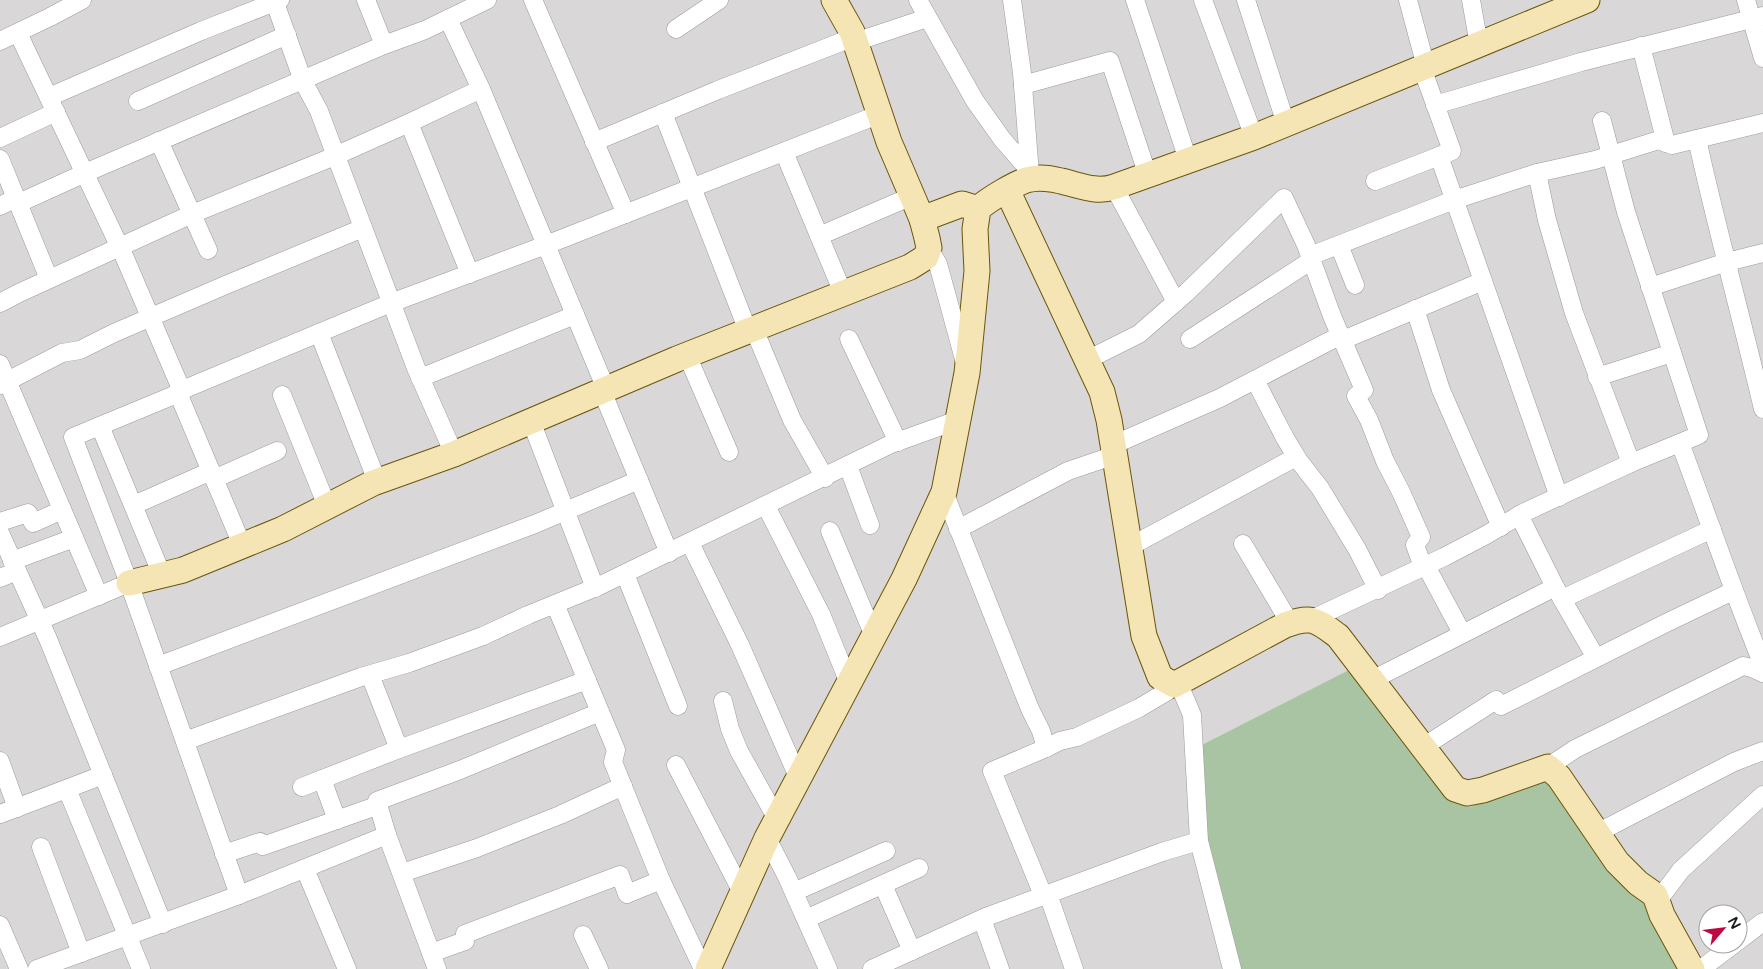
<svg xmlns="http://www.w3.org/2000/svg" width="1763" height="969" viewBox="0 0 1763 969" font-family="'Varela Round',sans-serif">
<style>
.residential{fill:#d9d7d8;fill-rule:evenodd}
.cemetery{fill:#a8c4a2}
.lines{fill:none;stroke-linecap:round;stroke-linejoin:round}
.street-casing{stroke:#9b9b9b;stroke-width:19}
.secondary-casing{stroke:#6a5609;stroke-width:27}
.street{stroke:#fff;stroke-width:18}
.secondary{stroke:#f6e5b4;stroke-width:25}
</style>
<rect width="100%" height="100%" fill="#ece4e0"/>
<path class="residential" d="M0 0H1763V969H0ZM1708 914H1738V944H1708Z"/>
<polygon class="cemetery" points="1353,668 1452,796 1462,805 1470,807 1547,778 1648,903 1683,969 1239,969 1204,833 1198,747"/>
<g class="lines">
<g class="street-casing">
<g id="street">
<polyline points="274,0 303,81 319,111 416,368 454,454"/>
<polyline points="366,0 384,45"/>
<polyline points="533,0 626,214"/>
<polyline points="918,0 975,101 1002,139 1029,170"/>
<polyline points="1012,0 1022,73 1030,174"/>
<polyline points="1135,0 1188,160"/>
<polyline points="1203,0 1254,137"/>
<polyline points="1246,0 1286,124"/>
<polyline points="1408,0 1426,67"/>
<polyline points="1471,0 1479,45"/>
<polyline points="1746,0 1763,58"/>
<polyline points="448,19 481,89 606,389"/>
<polyline points="676,29 719,0"/>
<polyline points="18,33 124,256 182,391"/>
<polyline points="0,41 50,17 82,0"/>
<polyline points="855,42 927,18"/>
<polyline points="1641,46 1666,143"/>
<polyline points="1023,85 1110,61 1148,176"/>
<polyline points="49,97 201,31 280,0"/>
<polyline points="138,101 287,35"/>
<polyline points="1435,105 1581,62 1763,16"/>
<polyline points="663,113 748,331"/>
<polyline points="409,123 470,274"/>
<polyline points="0,138 56,112"/>
<path d="M1697 139C1717 230 1742 319 1763 409"/>
<polyline points="159,141 208,250"/>
<polyline points="594,142 718,90 854,37"/>
<polyline points="784,152 843,293"/>
<polyline points="1439,156 1559,497"/>
<polyline points="0,159 49,279"/>
<polyline points="1537,173 1547,220 1574,313 1631,463"/>
<polyline points="1375,181 1452,151 1422,68"/>
<polyline points="1114,187 1176,302"/>
<polyline points="19,203 85,173 384,45 425,30 487,0"/>
<polyline points="0,206 16,198"/>
<polyline points="819,236 912,196"/>
<polyline points="1339,245 1355,285"/>
<polyline points="929,248 938,264 964,359"/>
<polyline points="1310,256 1454,200 1537,173 1595,160 1659,140 1672,145 1763,123"/>
<polyline points="1650,287 1727,262 1763,253"/>
<polyline points="0,303 19,293 192,214 335,156 409,123 481,89"/>
<polyline points="1415,309 1441,390 1501,527"/>
<polyline points="754,329 792,420 825,478"/>
<polyline points="319,333 377,481"/>
<polyline points="849,339 898,442"/>
<polyline points="1190,339 1312,260"/>
<polyline points="1343,340 1483,281"/>
<polyline points="687,355 729,452"/>
<polyline points="1087,360 1139,334 1186,293 1284,198 1306,245 1332,316 1364,390 1356,396 1369,420 1385,461 1401,492 1421,537 1415,545 1423,567"/>
<polyline points="0,364 99,596"/>
<polyline points="1597,377 1672,353"/>
<polyline points="420,378 575,315"/>
<polyline points="1255,380 1285,438 1299,461 1320,488 1357,549 1378,590"/>
<polyline points="0,385 62,353 80,350 114,333 228,284 363,228"/>
<polyline points="602,391 669,553"/>
<polyline points="178,393 242,545"/>
<polyline points="282,395 327,506"/>
<polyline points="531,421 595,588"/>
<polyline points="100,426 162,575"/>
<path d="M1680 443C1708 517 1733 592 1763 665"/>
<polyline points="1113,445 1220,398 1341,335"/>
<polyline points="848,466 870,525"/>
<polyline points="214,479 277,451"/>
<polyline points="944,492 1030,709 1041,731 1046,748"/>
<polyline points="134,505 211,471"/>
<polyline points="766,506 821,614 849,683"/>
<polyline points="1519,515 1555,587 1596,658"/>
<polyline points="0,522 28,513 33,523 62,510"/>
<polyline points="958,529 1068,471 1115,455"/>
<polyline points="830,531 874,636"/>
<polyline points="0,533 48,639 163,924"/>
<polyline points="690,543 740,645 799,779"/>
<polyline points="1243,544 1290,623"/>
<polyline points="1129,547 1296,457"/>
<polyline points="12,561 74,538"/>
<polyline points="1426,566 1462,633"/>
<polyline points="625,574 678,706"/>
<polyline points="0,578 17,571"/>
<polyline points="1562,599 1712,529"/>
<polyline points="555,604 616,750 613,762 660,878 703,969"/>
<polyline points="1310,620 1444,557 1486,535 1523,513 1631,463 1699,435 1626,212 1602,121"/>
<polyline points="0,637 129,583"/>
<polyline points="158,666 535,524 639,480"/>
<polyline points="370,675 399,749"/>
<polyline points="1372,680 1555,587"/>
<polyline points="1178,682 1192,715 1199,841 1232,969"/>
<polyline points="723,701 730,729 739,751 777,819"/>
<polyline points="185,741 361,677 409,663 483,636 528,615 599,586 891,444 958,420"/>
<polyline points="1423,747 1496,700 1501,706 1666,623 1733,591"/>
<polyline points="0,761 17,808"/>
<polyline points="676,765 742,892"/>
<polyline points="1548,767 1575,749 1743,666 1752,668 1763,673"/>
<polyline points="322,779 337,820"/>
<polyline points="302,787 399,749 587,680"/>
<polyline points="67,789 141,969"/>
<polyline points="0,814 103,775"/>
<polyline points="1597,833 1734,762 1763,751"/>
<polyline points="767,838 787,877 828,969"/>
<polyline points="41,847 81,953"/>
<polyline points="224,854 260,842 263,846 379,805"/>
<polyline points="305,869 347,969"/>
<polyline points="402,873 477,848 560,815 623,786"/>
<polyline points="883,885 912,951"/>
<polyline points="794,892 886,851"/>
<polyline points="1048,894 1074,969"/>
<polyline points="239,895 129,583 73,437 172,396 187,388 391,303 546,245 880,114"/>
<polyline points="1043,895 992,771 1046,748 1060,741 1077,737 1139,708 1166,692 1174,685"/>
<polyline points="1657,902 1681,870 1763,795"/>
<polyline points="806,919 919,868"/>
<polyline points="982,919 1000,969"/>
<polyline points="0,925 19,969"/>
<polyline points="583,935 599,969"/>
<polyline points="1738,941 1763,922"/>
<polyline points="431,953 465,941 465,934 620,875 627,894 661,880"/>
<polyline points="37,969 239,895 387,835"/>
<polyline points="437,969 387,835 377,801 460,770 600,712"/>
<polyline points="872,969 986,917 1162,852 1199,841"/>
<polyline points="1701,969 1734,944"/>
</g>
</g>
<g class="secondary-casing">
<g id="secondary">
<path d="M1007 190 1102 392 1109 420 1144 636 1160 677 1174 685 1285 625C1312 615 1316 620 1338 636L1455 789 1467 793 1483 790 1548 767 1559 777 1617 862 1638 883 1655 895 1662 915 1692 969"/>
<polyline points="922,219 962,204 978,209"/>
<polyline points="129,583 183,570 283,529 373,483 454,454 677,359 910,267 926,257 929,248 927,238 922,219 889,142 852,32 834,0"/>
<path d="M708 969 767 838 904 579 944 492 967 373 977 271 975 229 978 209C986 201 1020 180 1031 179 1039 177 1053 179 1061 181 1079 185 1096 193 1114 187L1254 137 1587 0"/>
</g>
</g>
<use href="#street" class="street"/>
<use href="#secondary" class="secondary"/>
</g>
<g transform="translate(1723 929) rotate(62)"><circle r="24" fill="#ffffff" stroke="#a3a3a3"/>
<path d="M0-4L9 19L0 12L-9 19Z" fill="#bd0841"/>
<text y="-8" font-size="14" font-weight="bold" text-anchor="middle" fill="#1a1a1a">N</text>
</g>
</svg>
